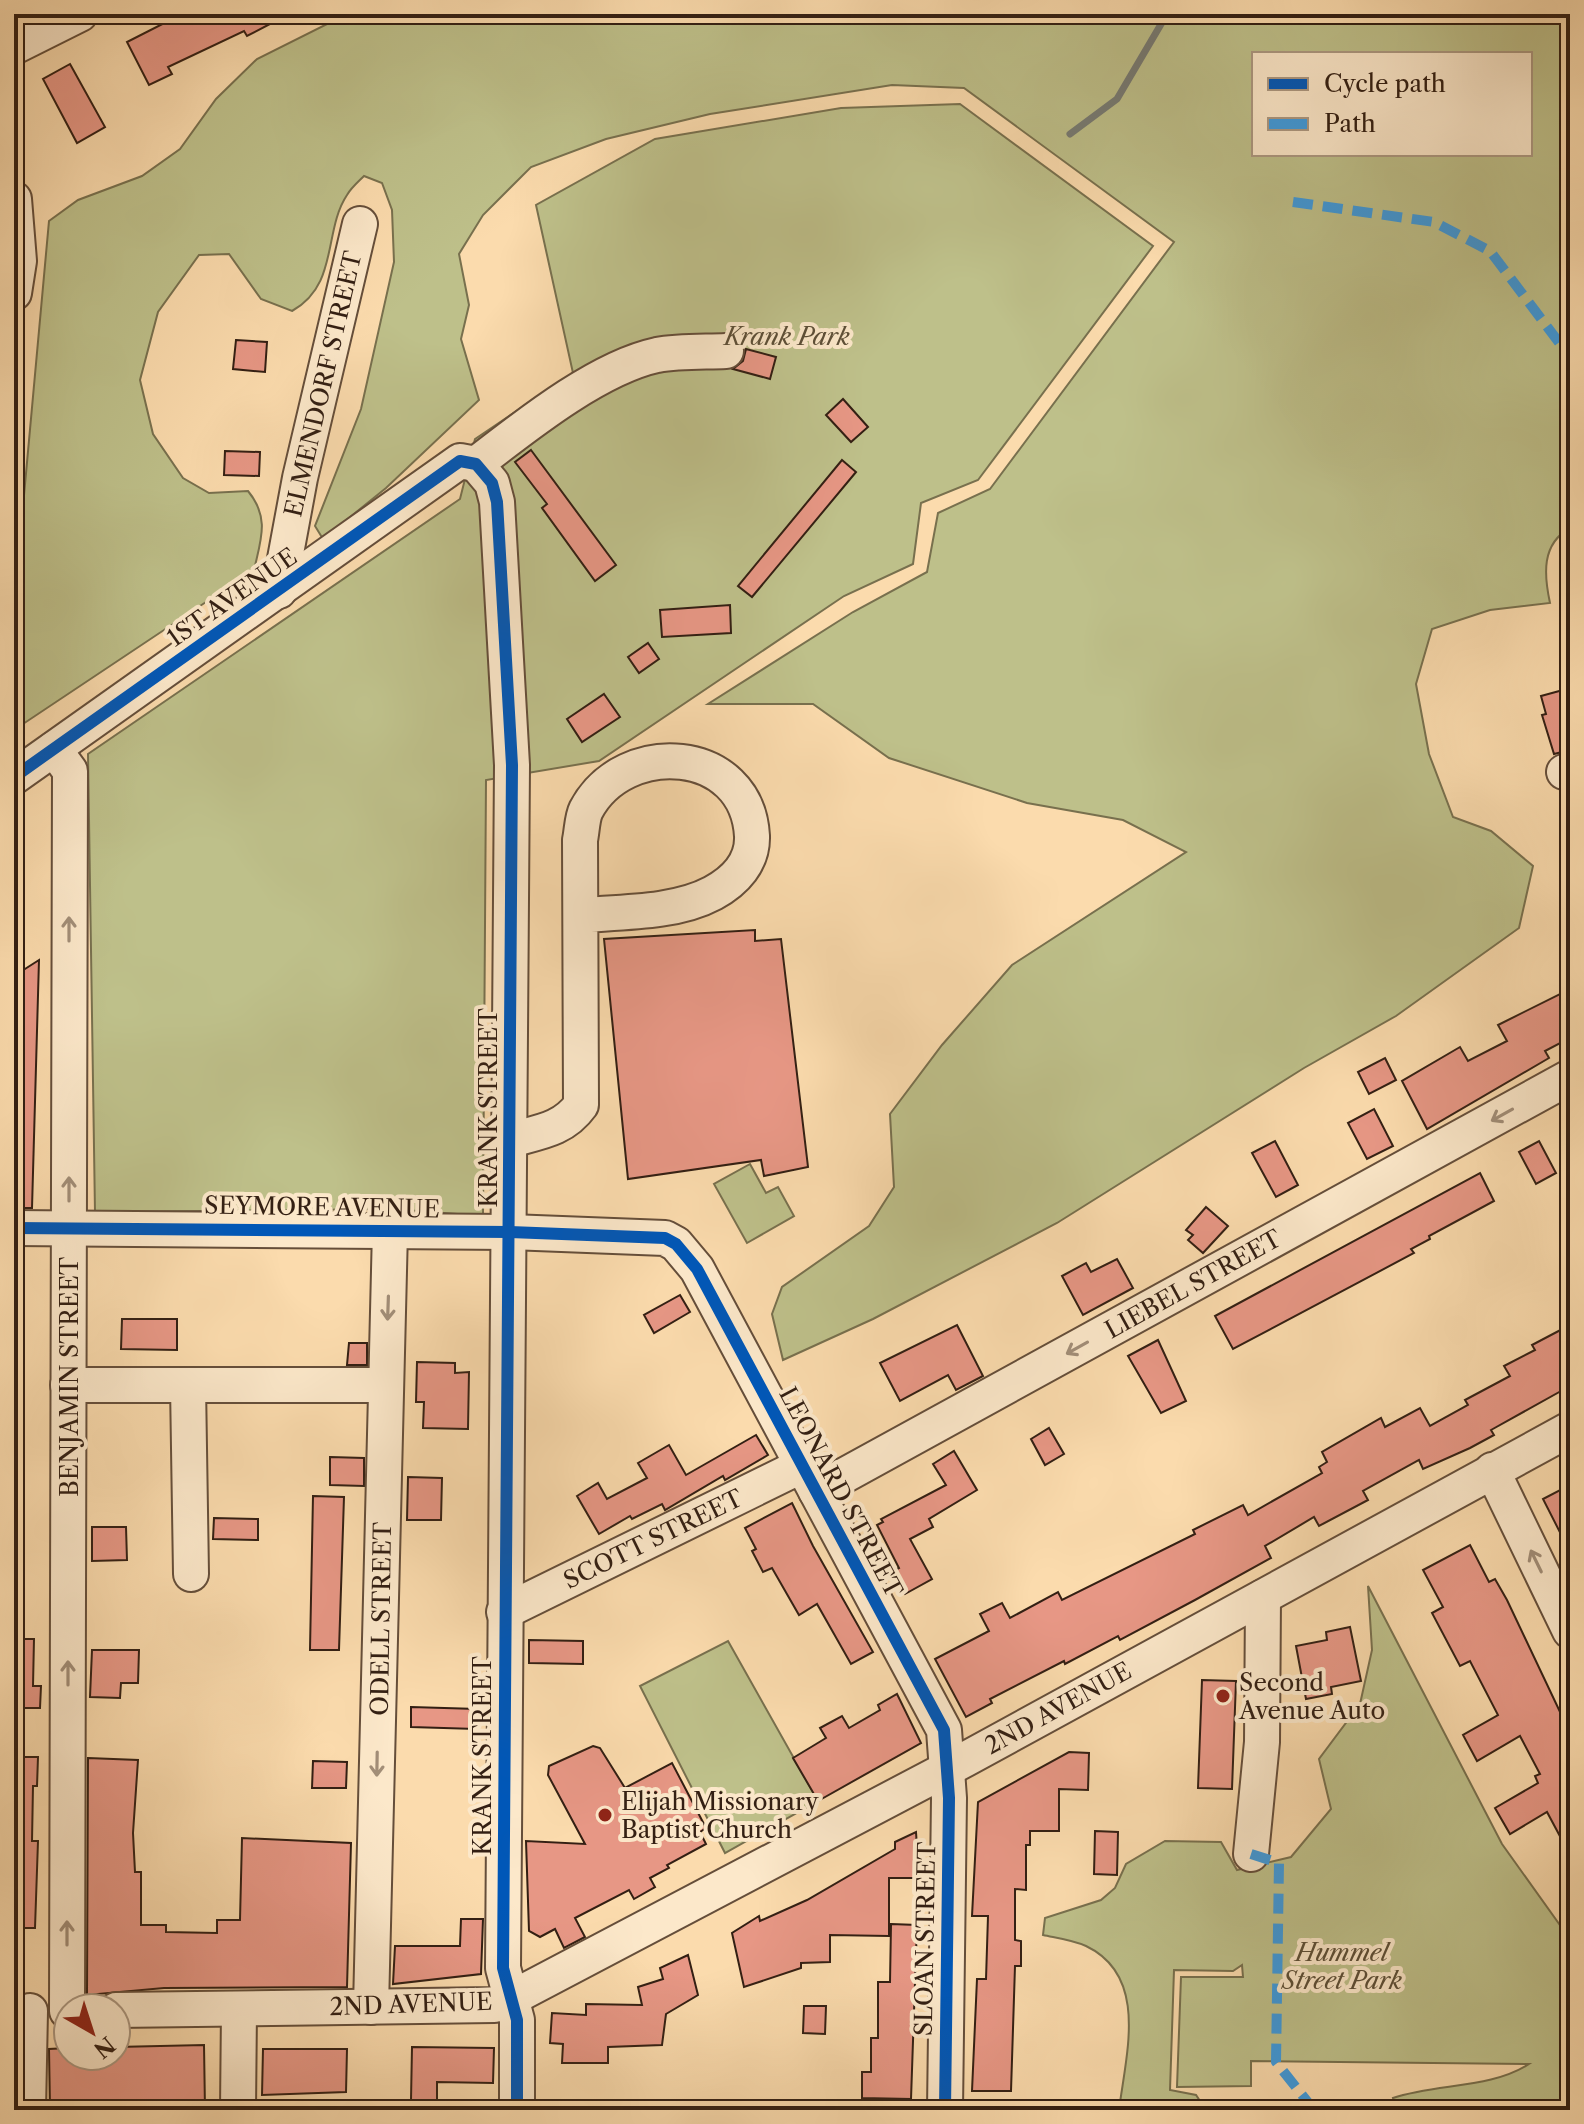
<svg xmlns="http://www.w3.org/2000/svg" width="1584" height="2124" viewBox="0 0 1584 2124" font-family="'Libre Caslon Text',serif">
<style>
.green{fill:#bec08a;stroke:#78704e;stroke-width:2;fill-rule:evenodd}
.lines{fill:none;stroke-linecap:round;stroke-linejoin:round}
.stream{stroke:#767b74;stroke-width:7}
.building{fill:#e79785;stroke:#331f13;stroke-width:2}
.minor-casing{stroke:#654e3a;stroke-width:38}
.minor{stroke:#fce8ca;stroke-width:34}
.quiet{stroke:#3e9bde;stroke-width:10;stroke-dasharray:20 10;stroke-linecap:butt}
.cycleway-casing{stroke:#fce8ca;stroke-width:17}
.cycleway{stroke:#0057b8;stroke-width:12}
.oneway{stroke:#a28e78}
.poi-dot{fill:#8f2418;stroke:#fce8ca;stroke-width:3}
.labels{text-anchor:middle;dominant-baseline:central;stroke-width:8;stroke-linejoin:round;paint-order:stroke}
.park-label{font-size:24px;font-style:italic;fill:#5d4f37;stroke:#fce8ca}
.street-label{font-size:24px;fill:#331f13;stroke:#fce8ca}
.poi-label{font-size:24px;fill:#331f13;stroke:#fce8ca;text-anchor:start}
</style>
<rect width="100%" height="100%" fill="#fbdbad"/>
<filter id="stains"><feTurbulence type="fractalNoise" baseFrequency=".0025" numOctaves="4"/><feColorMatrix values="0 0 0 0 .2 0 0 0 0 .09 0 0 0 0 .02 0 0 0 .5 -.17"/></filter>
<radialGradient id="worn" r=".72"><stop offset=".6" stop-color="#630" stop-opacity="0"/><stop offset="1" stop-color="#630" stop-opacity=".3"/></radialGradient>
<g class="green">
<path d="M347 14H1570V528C1541 544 1544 575 1550 603L1490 610 1432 629 1416 684 1429 754 1453 817 1491 831 1533 866 1519 928 1396 1016 1304 1068 1057 1223 873 1319 783 1360 772 1314 782 1287 869 1226 894 1187 890 1114 942 1045 1012 965 1186 852 1123 820 1027 803 889 758 813 704H708L853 612 927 572 938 513 990 489 1174 242 964 88 892 85 710 114 606 139 531 167 483 215 459 254 469 305 461 339 479 400 386 488 323 539 315 526 361 409 394 262 392 210 382 183 364 176C358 182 351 188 347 195 323 231 339 285 292 311L261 299 229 254 199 255 158 312 140 380 153 434 183 478 209 493 248 491C270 518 261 539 254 570L14 730V605L49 221 78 200 142 176 180 149 216 99 257 59ZM1254 54H1530V154H1254Z"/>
<polygon points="960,104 1153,246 978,480 921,503 913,564 844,596 599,761 486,780 483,1216 393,1209 95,1212 88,754 460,499 475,439 573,373 536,205 655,139 841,108"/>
<polygon points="750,1164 766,1193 778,1187 794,1216 747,1243 714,1184"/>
<path d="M1368 1586 1502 1844 1562 1928 1570 1946V2110H1397L1393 2098C1437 2083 1490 2089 1529 2064L1251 2061V2086L1177 2087 1181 1977H1243L1242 1965 1233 1971 1174 1970 1170 2090 1196 2095 1204 2107 1201 2110H1119C1126 2054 1149 1976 1086 1946 1073 1940 1057 1938 1043 1935L1045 1918 1101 1900 1115 1888 1126 1864 1165 1841 1221 1842 1237 1870 1291 1857 1331 1809 1319 1759 1360 1704 1372 1650Z"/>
<polygon points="728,1641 818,1801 725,1853 640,1686"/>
</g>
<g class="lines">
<polyline class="stream" points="1070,134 1117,99 1167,14"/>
</g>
<g class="building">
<polygon points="182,14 289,14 247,36 244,31 168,67 172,74 149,85 127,42"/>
<polygon points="70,64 105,127 77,143 43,79"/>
<polygon points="236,340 267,342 265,372 233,369"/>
<polygon points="746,349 776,357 770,379 733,369 743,361"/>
<polygon points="843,399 868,427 851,442 826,415"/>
<polygon points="531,450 616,565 595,581 542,508 547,504 515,462"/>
<polygon points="225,451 260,452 259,476 224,475"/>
<polygon points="842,460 856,472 752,597 738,586"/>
<polygon points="730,605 731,633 662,637 660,610"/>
<polygon points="648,643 659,659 639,673 628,657"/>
<polygon points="1563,690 1570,713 1570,750 1554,754 1542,715 1546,714 1541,696"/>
<polygon points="604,694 620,717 582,742 567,719"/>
<polygon points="755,930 755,941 781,939 808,1167 764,1176 761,1160 628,1179 604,939"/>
<polygon points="39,960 32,1208 14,1208 14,976"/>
<polygon points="1570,989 1570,1038 1545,1051 1549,1058 1427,1129 1402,1081 1460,1047 1468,1061 1507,1041 1498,1025"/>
<polygon points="1385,1058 1396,1080 1369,1094 1358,1072"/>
<polygon points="1374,1109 1393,1146 1367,1159 1348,1123"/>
<polygon points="1275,1141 1298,1185 1276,1197 1252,1153"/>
<polygon points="1539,1141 1556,1173 1536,1184 1519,1152"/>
<polygon points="1480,1173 1494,1201 1429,1236 1430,1239 1411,1249 1414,1253 1233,1349 1215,1316"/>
<polygon points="1206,1207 1228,1226 1203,1253 1188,1240 1193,1235 1186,1230"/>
<polygon points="1117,1259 1133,1288 1083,1315 1062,1276 1086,1263 1091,1272"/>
<polygon points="680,1295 690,1312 654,1333 644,1315"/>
<polygon points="122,1319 177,1319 177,1350 121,1349"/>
<polygon points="957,1325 983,1376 956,1390 948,1375 900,1401 880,1363"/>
<polygon points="1570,1325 1570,1386 1491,1430 1494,1435 1470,1448 1423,1469 1419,1460 1363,1491 1368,1500 1319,1526 1314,1517 1265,1546 1271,1558 1195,1600 1120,1640 1118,1636 1065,1664 1064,1661 990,1699 992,1703 966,1717 935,1659 989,1631 980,1614 1002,1603 1010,1618 1058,1592 1062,1600 1195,1534 1193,1530 1243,1505 1248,1515 1322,1473 1319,1467 1327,1462 1322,1452 1381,1418 1385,1427 1420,1408 1430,1426 1468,1405 1465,1400 1510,1376 1504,1366 1535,1350 1532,1345"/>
<polygon points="1158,1340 1186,1401 1161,1413 1128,1356"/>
<polygon points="349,1343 367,1343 367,1365 347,1365"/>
<polygon points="417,1362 455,1363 455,1373 469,1372 468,1429 423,1428 424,1402 416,1402"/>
<polygon points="1049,1428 1064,1454 1045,1465 1031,1439"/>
<polygon points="756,1435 768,1455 725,1480 723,1476 665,1510 662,1504 632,1519 630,1516 599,1534 577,1496 598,1483 607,1499 647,1478 638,1463 669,1445 686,1475"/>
<polygon points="954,1451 977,1490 929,1519 933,1527 910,1539 932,1579 905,1594 893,1571 899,1568 877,1525 883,1522 881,1519 946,1485 933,1464"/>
<polygon points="330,1457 364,1458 364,1486 330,1485"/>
<polygon points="408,1477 442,1478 441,1520 407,1520"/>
<polygon points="1564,1488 1570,1499 1570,1552 1543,1499"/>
<polygon points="313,1496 344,1497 339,1650 310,1650"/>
<polygon points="792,1503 813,1546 873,1652 851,1664 817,1604 799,1615 772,1568 763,1572 752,1551 756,1549 745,1528"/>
<polygon points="214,1518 258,1519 258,1540 213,1539"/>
<polygon points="92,1527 126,1527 127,1560 92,1561"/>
<polygon points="1470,1545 1489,1582 1495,1579 1507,1600 1570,1733 1570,1855 1547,1812 1510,1834 1495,1808 1538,1783 1535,1776 1540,1774 1520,1736 1477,1761 1463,1735 1498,1715 1470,1661 1460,1666 1432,1613 1443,1607 1423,1570"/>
<polygon points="1350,1627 1361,1681 1331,1687 1332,1694 1306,1699 1296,1646 1327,1640 1326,1632"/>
<polygon points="14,1639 34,1639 33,1686 41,1686 40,1708 14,1708"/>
<polygon points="529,1640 583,1641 583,1664 529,1663"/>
<polygon points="92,1650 139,1650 138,1683 121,1683 120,1698 90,1697"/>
<polygon points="1202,1680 1236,1681 1232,1789 1198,1788"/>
<polygon points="897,1694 921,1743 818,1801 793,1758 826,1738 820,1728 842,1716 849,1728 880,1710 878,1705"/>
<polygon points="411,1707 477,1709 476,1729 411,1727"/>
<polygon points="593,1746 600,1748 625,1788 672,1763 706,1828 700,1832 706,1844 667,1865 669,1868 650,1878 655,1887 634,1899 629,1890 575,1918 585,1937 564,1948 555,1929 540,1937 529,1931 526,1841 585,1844 548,1775 549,1766"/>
<polygon points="1069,1752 1089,1753 1088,1790 1059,1789 1059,1831 1030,1831 1030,1845 1026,1845 1026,1890 1015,1889 1015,1940 1021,1941 1021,1966 1015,1966 1011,2091 972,2091 977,1979 986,1979 988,1916 972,1916 978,1802"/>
<polygon points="14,1757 38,1757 37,1786 33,1786 32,1841 38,1841 35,1928 14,1928"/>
<polygon points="88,1758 138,1760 133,1833 135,1872 141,1872 141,1925 166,1925 166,1932 217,1933 217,1920 240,1920 242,1838 351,1843 347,1987 164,1988 87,1995"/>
<polygon points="313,1761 347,1762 346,1788 312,1788"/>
<polygon points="1095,1831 1118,1832 1117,1875 1094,1874"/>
<polygon points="916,1832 919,1878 889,1878 889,1936 830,1935 830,1962 801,1963 801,1968 744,1987 732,1933 759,1916 760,1921 807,1900 895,1849 895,1842"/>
<polygon points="461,1919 483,1919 481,1974 393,1984 395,1946 460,1946"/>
<polygon points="891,1924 917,1925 911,2099 862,2098 862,2072 871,2072 871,2038 878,2038 878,1982 890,1982"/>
<polygon points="688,1955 698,1995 666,2014 662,2045 608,2047 608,2063 562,2063 563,2044 550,2043 552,2013 586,2015 586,2004 642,2005 638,1987 663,1979 660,1968"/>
<polygon points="804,2006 826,2006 825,2034 803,2033"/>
<polygon points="204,2045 205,2110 145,2110 145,2100 68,2101 68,2107 50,2107 49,2049 68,2048 68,2056 116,2056 116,2047"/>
<polygon points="412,2047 494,2048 493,2083 437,2082 437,2100 411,2100"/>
<polygon points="263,2049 347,2049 346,2092 262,2095"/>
</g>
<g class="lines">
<g class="minor-casing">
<g id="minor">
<polyline points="14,47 80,14"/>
<polyline points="14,199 19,261 14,293"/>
<polyline points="476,464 492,483 497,502 512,765 503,1968 517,2020 517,2110"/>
<polyline points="279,591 300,478 360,224"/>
<polyline points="54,749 70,771 67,2011"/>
<polyline points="1564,772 1570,771"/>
<path d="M14 777 460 461 476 464C524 427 597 368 657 355 679 351 703 352 726 351"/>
<path d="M510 1140C539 1132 563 1130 581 1105L580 840C582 831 582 818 586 810 624 738 747 745 752 836 753 862 735 881 713 893 676 913 623 912 581 915"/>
<polyline points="14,1228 510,1232 665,1238 676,1244 697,1269 944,1730 949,1798 945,2110"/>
<polyline points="68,1385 386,1385"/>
<polyline points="188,1385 191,1574"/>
<polyline points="1492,1470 1570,1631"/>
<polyline points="816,1491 1570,1077"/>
<polyline points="504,1612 801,1466"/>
<polyline points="1251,1854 1262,1742 1263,1597"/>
<polyline points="371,2007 390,1230"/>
<polyline points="116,2010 494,2005 510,1999 966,1759 1570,1429"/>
<polyline points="28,2110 30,2011"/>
<polyline points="238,2110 239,2009"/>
</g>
</g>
<use href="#minor" class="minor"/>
<g class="quiet">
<polyline points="1293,202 1434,222 1490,251 1570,357"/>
<polyline points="1251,1854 1279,1863 1276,2062 1314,2110"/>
</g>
<g class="cycleway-casing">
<g id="cycleway">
<polyline points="14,777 460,461 476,464 492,483 497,502 512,765 503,1968 517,2020 517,2110"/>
<polyline points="14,1228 510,1232 665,1238 676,1244 697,1269 944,1730 949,1798 945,2110"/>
</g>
</g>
<use href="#cycleway" class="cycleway"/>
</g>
<defs><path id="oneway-shaft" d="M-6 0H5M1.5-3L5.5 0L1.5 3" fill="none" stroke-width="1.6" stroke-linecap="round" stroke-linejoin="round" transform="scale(2)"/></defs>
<g class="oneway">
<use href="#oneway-shaft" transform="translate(69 929) rotate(-90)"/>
<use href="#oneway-shaft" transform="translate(1502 1115) rotate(151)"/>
<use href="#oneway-shaft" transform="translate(69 1189) rotate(-90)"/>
<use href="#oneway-shaft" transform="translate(388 1308) rotate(92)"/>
<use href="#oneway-shaft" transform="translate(1077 1348) rotate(151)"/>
<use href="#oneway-shaft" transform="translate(1536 1561) rotate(-116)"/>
<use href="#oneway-shaft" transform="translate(68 1673) rotate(-90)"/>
<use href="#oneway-shaft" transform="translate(377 1764) rotate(91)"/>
<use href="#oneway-shaft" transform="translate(67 1933) rotate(-90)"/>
</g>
<g class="poi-dot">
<circle cx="1223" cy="1696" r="8"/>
<circle cx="605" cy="1815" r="8"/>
</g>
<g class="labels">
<g class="park-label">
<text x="787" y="336">Krank Park</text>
<text x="1342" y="1952">Hummel<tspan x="1342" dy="28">Street Park</tspan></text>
</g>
<g class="street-label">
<text transform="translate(323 384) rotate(-77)">ELMENDORF STREET</text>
<text transform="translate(232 597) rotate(-35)">1ST AVENUE</text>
<text transform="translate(488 1108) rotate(-90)">KRANK STREET</text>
<text transform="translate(322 1207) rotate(1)">SEYMORE AVENUE</text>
<text transform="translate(1193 1284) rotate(-29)">LIEBEL STREET</text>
<text transform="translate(69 1377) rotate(-90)">BENJAMIN STREET</text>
<text transform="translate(841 1492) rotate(62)">LEONARD STREET</text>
<text transform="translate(653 1539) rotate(-26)">SCOTT STREET</text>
<text transform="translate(381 1619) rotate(-89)">ODELL STREET</text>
<text transform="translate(1058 1708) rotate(-29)">2ND AVENUE</text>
<text transform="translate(482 1756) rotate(-90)">KRANK STREET</text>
<text transform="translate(925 1939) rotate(-89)">SLOAN STREET</text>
<text transform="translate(411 2004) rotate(-2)">2ND AVENUE</text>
</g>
<g class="poi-label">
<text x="1239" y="1682">Second<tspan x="1239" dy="28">Avenue Auto</tspan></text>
<text x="621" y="1801">Elijah Missionary<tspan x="621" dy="28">Baptist Church</tspan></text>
</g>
</g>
<rect width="1584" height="2124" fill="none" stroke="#fbdbad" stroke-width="48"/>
<rect x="16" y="16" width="1552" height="2092" fill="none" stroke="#331f13" stroke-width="4"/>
<rect x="24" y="24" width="1536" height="2076" fill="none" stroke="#331f13" stroke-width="2"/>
<rect x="1252" y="52" width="280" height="104" fill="#fce8ca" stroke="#ac9881" stroke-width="2"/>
<rect x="1268" y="78" width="40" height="12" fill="#0057b8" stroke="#ac9881" stroke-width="2"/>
<text x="1324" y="92" font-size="24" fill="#331f13">Cycle path</text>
<rect x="1268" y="118" width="40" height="12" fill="#3e9bde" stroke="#ac9881" stroke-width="2"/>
<text x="1324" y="132" font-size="24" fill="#331f13">Path</text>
<g transform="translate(92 2032) rotate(141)"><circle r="38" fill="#fce8ca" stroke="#ac9881" stroke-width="2"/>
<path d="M0-6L14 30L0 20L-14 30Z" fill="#8f2418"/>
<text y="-12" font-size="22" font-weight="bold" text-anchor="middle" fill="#331f13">N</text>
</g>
<rect width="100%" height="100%" filter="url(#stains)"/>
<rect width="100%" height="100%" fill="url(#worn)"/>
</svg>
